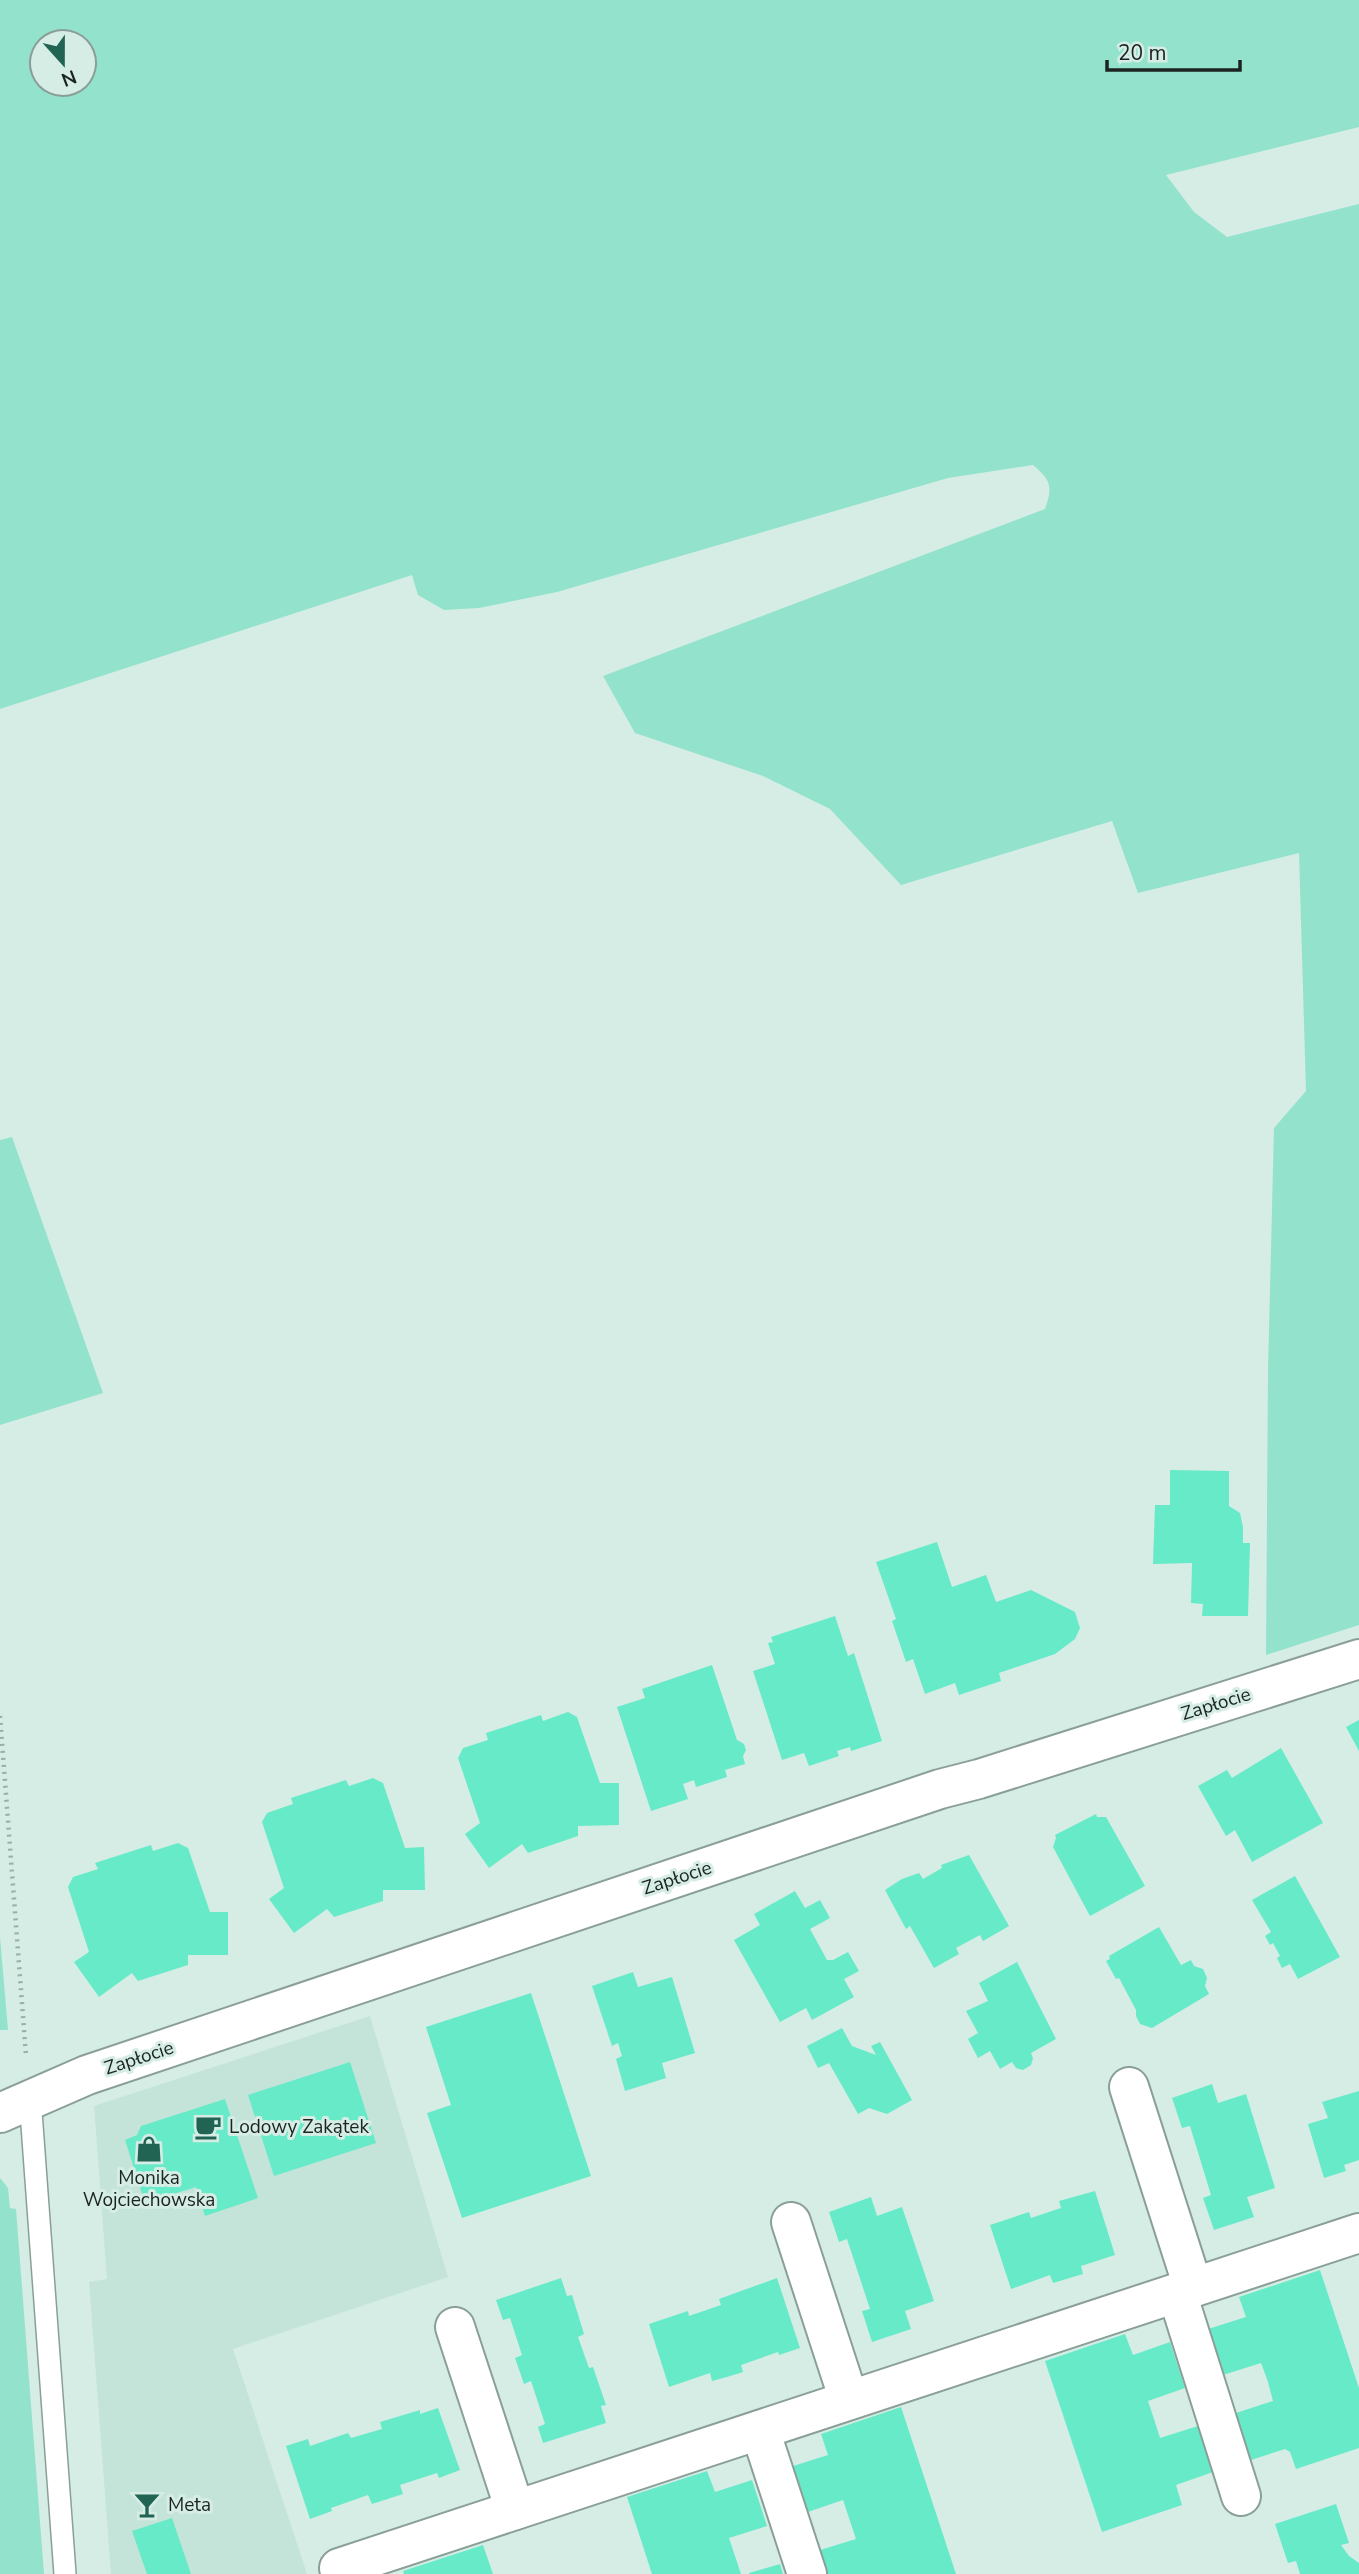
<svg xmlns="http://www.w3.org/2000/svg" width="1359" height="2574" viewBox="0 0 1359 2574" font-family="'Nunito Sans',sans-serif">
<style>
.built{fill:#c4e4d9}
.green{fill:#93e2cb;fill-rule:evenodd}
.building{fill:#66eac8}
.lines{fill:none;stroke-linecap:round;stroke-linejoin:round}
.service-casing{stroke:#8a9f98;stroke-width:24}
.minor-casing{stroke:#8a9f98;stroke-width:42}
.path{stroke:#9aada7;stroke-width:4.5;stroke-dasharray:2 5;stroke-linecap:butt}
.service{stroke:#fff;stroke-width:21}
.minor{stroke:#fff;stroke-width:38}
.labels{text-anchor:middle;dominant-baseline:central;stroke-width:6;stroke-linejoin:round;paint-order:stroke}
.street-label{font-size:19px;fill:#1b2421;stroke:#d6ede6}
.poi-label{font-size:19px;fill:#1b2421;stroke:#d6ede6;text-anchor:start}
</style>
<rect width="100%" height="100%" fill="#d6ede6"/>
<polygon class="built" points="370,2016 448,2277 233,2349 307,2574 111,2574 89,2282 107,2279 94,2106"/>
<g class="green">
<path d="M0 0H1359V127L1166 175 1194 212 1227 237 1359 204V1625L1266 1655 1268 1370 1274 1128 1306 1091 1299 853 1138 893 1112 821 901 885 830 809 763 776 635 733 603 676 1045 509C1053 487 1051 480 1033 465L948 478 557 592 479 608 444 610 418 595 412 575 0 709ZM42 42H84V84H42Z"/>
<polygon points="12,1137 103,1393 0,1425 0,1140"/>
<polygon points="0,1937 8,2030 0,2030"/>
<polygon points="0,2178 8,2188 10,2208 16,2209 44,2574 0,2574"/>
</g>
<g class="building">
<polygon points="1170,1470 1229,1471 1229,1506 1240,1513 1243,1527 1243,1543 1250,1543 1248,1616 1202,1616 1203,1604 1191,1603 1192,1563 1153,1564 1155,1505 1170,1505"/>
<polygon points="937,1542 952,1587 986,1575 996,1602 1031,1590 1075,1612 1080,1628 1075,1639 1055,1654 999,1673 1001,1681 959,1695 955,1683 925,1694 913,1659 906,1662 892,1621 896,1619 876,1562"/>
<polygon points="835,1616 848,1656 854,1653 882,1741 851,1751 850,1747 837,1751 839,1756 809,1766 804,1753 782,1760 753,1671 775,1664 768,1643 773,1642 771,1637"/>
<polygon points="712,1665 737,1740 744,1744 746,1750 743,1756 745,1764 725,1770 727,1777 696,1787 694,1780 683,1784 688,1799 651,1811 617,1707 645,1698 642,1689"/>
<polygon points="568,1712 577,1717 600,1783 619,1783 619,1825 578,1826 578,1836 528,1853 522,1844 489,1868 465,1834 480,1823 458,1758 463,1748 488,1740 486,1733 541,1715 543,1721"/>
<polygon points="1359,1720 1359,1751 1346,1727"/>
<polygon points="1281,1748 1323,1823 1252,1862 1235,1830 1226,1836 1198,1786 1227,1770 1232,1778"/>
<polygon points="373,1778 383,1783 405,1848 424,1847 425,1890 383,1890 383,1901 334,1917 327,1909 294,1933 269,1899 284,1888 262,1822 267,1813 293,1804 291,1798 346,1780 349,1786"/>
<polygon points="1096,1814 1097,1817 1106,1817 1145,1886 1090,1916 1053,1847 1056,1838 1055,1835"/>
<polygon points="178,1843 188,1848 210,1912 228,1912 228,1955 188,1955 188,1965 138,1981 132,1973 99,1997 74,1962 89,1952 68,1887 73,1877 98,1869 95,1863 151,1845 153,1851"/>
<polygon points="969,1855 1009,1926 983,1941 980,1935 956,1948 959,1954 934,1968 910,1926 906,1929 885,1890 902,1879 919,1873 923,1879 942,1868 941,1865"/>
<polygon points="1295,1876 1340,1957 1298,1979 1290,1964 1282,1968 1277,1958 1280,1956 1273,1943 1270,1945 1265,1936 1271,1932 1252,1900"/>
<polygon points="795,1891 805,1908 820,1900 830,1918 810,1929 827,1960 833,1960 848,1952 859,1971 844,1979 854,1997 812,2020 806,2008 780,2022 734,1940 760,1925 754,1914"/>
<polygon points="1159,1927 1181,1965 1191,1960 1194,1966 1203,1969 1207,1978 1205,1986 1209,1994 1152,2028 1140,2024 1136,2016 1136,2010 1119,1978 1116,1979 1106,1961 1110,1959 1109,1956"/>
<polygon points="1017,1962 1056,2039 1031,2053 1033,2058 1031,2065 1023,2070 1016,2068 1012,2062 1000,2069 990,2051 978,2058 968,2039 978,2033 966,2011 988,2001 979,1983"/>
<polygon points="633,1972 638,1987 672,1977 695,2053 662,2063 666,2078 625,2091 616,2059 622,2056 618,2043 612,2046 592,1986"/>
<polygon points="531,1993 591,2176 462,2218 427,2113 451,2105 426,2027"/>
<polygon points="842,2028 852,2046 876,2055 871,2046 880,2042 912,2100 887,2114 869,2108 858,2114 829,2063 818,2068 807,2046"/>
<polygon points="350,2062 376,2143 274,2176 248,2095"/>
<polygon points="1212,2084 1218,2103 1246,2094 1275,2188 1247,2197 1254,2217 1214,2230 1203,2198 1211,2195 1190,2126 1182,2128 1172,2098"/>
<polygon points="1359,2091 1359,2160 1344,2165 1346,2171 1324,2178 1308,2124 1328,2118 1322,2102"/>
<polygon points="225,2099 258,2198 205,2216 196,2187 145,2203 125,2140 137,2135 141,2126"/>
<polygon points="1095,2191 1115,2255 1081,2266 1083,2274 1053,2283 1050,2275 1011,2289 990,2225 1029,2212 1031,2218 1061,2208 1059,2201"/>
<polygon points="871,2197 877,2216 902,2207 934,2301 905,2311 911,2329 872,2342 862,2311 870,2309 847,2239 839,2242 829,2212"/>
<polygon points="1320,2270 1359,2388 1359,2448 1296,2469 1290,2452 1285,2449 1251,2460 1236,2413 1273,2401 1268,2382 1261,2363 1223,2375 1208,2329 1246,2317 1239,2297"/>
<polygon points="561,2278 567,2296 572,2295 584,2334 578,2337 589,2368 593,2367 606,2405 601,2406 606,2423 543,2443 538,2427 545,2424 531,2381 524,2384 515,2358 522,2355 510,2318 503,2320 496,2300"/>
<polygon points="777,2278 800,2348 779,2355 778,2352 741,2365 743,2372 727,2377 712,2381 710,2373 669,2387 649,2324 688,2311 689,2316 721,2305 719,2299"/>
<polygon points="1125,2334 1133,2355 1170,2342 1185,2388 1148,2401 1154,2419 1160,2438 1198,2426 1213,2472 1176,2485 1182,2505 1102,2532 1045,2361"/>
<polygon points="901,2407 956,2574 825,2574 817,2551 856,2539 843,2500 805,2513 790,2467 828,2455 821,2434"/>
<polygon points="438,2408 460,2470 439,2478 437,2473 400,2485 403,2494 372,2504 368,2495 331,2508 332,2511 310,2519 286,2446 308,2439 310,2446 348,2433 351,2438 382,2429 380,2422 420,2410 420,2414"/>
<polygon points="707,2471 715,2492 752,2480 767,2526 729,2538 741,2574 652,2574 627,2497"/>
<polygon points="1336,2504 1349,2543 1341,2545 1349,2556 1359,2563 1359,2574 1300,2574 1296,2561 1288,2563 1275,2524"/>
<polygon points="172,2518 191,2574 147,2574 132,2531"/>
<polygon points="483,2545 493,2574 404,2574 403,2571"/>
<polygon points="780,2564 783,2574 749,2574 749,2573"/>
</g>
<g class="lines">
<g class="service-casing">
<polyline id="service" points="30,2098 65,2574"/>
</g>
<g class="minor-casing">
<g id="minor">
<polyline points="1129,2087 1193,2287"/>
<polyline points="0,2113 87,2075 940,1789 979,1779 1359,1659"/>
<polyline points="791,2222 849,2400"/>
<polyline points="1177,2293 1241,2496"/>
<polyline points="455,2327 515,2510"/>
<polyline points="760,2430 807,2574"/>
<polyline points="341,2574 339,2568 1359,2233"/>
</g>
</g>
<polyline class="path" points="0,1716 26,2056"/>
<use href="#service" class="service"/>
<use href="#minor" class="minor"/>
</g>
<defs>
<g id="cafe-bare" transform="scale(2.1)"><path d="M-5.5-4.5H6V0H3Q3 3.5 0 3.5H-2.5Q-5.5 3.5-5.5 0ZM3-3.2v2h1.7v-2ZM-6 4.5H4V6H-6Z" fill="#216453" stroke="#d6ede6" stroke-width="2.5" paint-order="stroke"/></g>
<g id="shop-bare" transform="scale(2.1)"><path d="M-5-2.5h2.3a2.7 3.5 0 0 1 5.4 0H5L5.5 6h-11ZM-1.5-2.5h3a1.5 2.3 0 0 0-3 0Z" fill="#216453" stroke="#d6ede6" stroke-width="2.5" paint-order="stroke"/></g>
<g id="bar-bare" transform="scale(2.1)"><path d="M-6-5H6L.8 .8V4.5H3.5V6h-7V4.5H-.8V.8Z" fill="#216453" stroke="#d6ede6" stroke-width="2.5" paint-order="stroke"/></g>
</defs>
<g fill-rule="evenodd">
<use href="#cafe-bare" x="208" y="2127"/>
<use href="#shop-bare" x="149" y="2149"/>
<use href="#bar-bare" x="147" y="2505"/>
</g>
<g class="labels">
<g class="street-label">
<text transform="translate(1216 1704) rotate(-17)">Zapłocie</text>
<text transform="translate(677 1878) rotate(-18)">Zapłocie</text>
<text transform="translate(139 2058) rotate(-18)">Zapłocie</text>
</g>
<g class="poi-label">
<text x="229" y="2127">Lodowy Zakątek</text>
<text x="149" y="2178" text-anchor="middle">Monika<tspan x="149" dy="22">Wojciechowska</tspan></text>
<text x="168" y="2505">Meta</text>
</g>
</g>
<g transform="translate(63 63) rotate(159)"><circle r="33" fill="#d6ede6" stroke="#8b9d97" stroke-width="2"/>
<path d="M0-5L12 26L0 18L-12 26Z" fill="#216453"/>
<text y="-10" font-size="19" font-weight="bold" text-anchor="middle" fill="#1b2421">N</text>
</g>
<path d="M1107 60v10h133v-10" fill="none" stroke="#1b2421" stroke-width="3.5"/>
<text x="1118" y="60" font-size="21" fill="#1b2421" stroke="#d6ede6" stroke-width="5" paint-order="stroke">20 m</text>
</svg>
